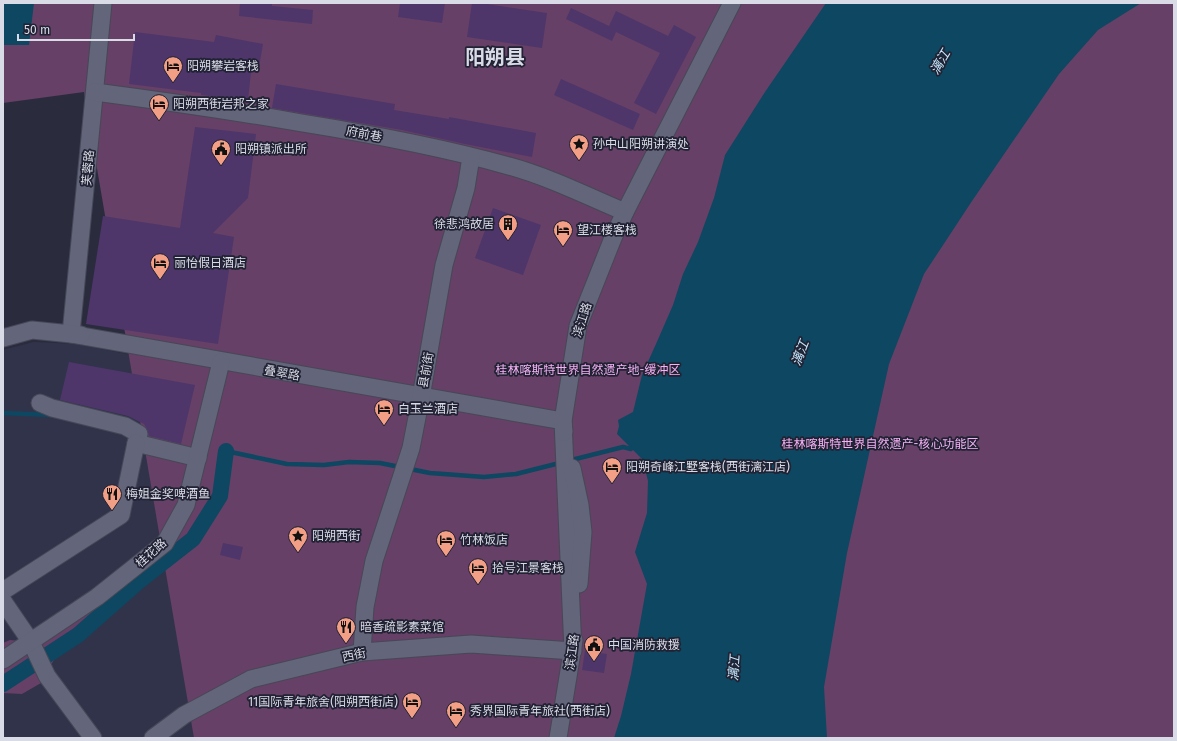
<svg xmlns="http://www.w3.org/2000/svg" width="1177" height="741" viewBox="0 0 1177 741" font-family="'Fira Sans','Noto Sans SC',sans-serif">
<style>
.built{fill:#31334b}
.green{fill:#664066}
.water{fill:#0d4761}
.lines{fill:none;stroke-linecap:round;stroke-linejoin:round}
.stream{stroke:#0d4761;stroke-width:4.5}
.canal{stroke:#0d4761;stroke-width:16}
.building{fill:#4e366a}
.minor-casing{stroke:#464857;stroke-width:19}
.minor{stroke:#63657a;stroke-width:17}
.labels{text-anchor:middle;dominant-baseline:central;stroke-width:3.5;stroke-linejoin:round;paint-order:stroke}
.poi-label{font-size:12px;fill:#d9dbe7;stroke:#212233;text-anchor:start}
.street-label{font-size:12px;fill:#d9dbe7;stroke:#212233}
.park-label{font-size:12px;fill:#f7b2f6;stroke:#212233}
.water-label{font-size:13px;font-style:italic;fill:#c5e9ff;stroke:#212233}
.town-label{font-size:20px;font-weight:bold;fill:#d9dbe7;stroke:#212233}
</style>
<rect width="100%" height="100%" fill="#2a2c3e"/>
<polygon class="built" points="34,342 76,344 243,377 567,738 3,738 3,350"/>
<g class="green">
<polygon points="3,3 1174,3 1174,738 194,738 84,92 3,103"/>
<polygon points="152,564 151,567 83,625 56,656 41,683 22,694 3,693 3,643 10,640 39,643"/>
</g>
<g class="water">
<polygon points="3,3 34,3 29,45 3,45"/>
<polygon points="826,3 1141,3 1098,30 1059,74 972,201 924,274 889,364 847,553 824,687 827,738 614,738 621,716 631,674 647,584 635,552 647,513 648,481 643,460 617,434 619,426 618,420 633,412 642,375 656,344 673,305 683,274 698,242 714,198 725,155 765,92"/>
</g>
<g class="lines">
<g class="stream">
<polyline points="3,413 51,415"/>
<polyline points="226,451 287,464 324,465 349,462 380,463 430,473 484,477 516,474 623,447 631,449"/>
</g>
<polyline class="canal" points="3,684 78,635 138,582 193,539 220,496 226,451"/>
</g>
<g class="building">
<polygon points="240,3 272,3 272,6 313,10 312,24 239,16"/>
<polygon points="400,3 445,3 442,23 398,17"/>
<polygon points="472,3 480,3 547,13 542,48 467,37"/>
<polygon points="571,8 609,26 616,11 668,36 674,25 696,37 656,114 634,103 660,53 616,32 612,41 566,19"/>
<polygon points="135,32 214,42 216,35 263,44 258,73 251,72 248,100 201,95 201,93 129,84"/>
<polygon points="561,79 640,114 633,130 554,95"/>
<polygon points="276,84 395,104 394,110 449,119 449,117 536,133 532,157 465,144 402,130 272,108"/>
<polygon points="195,127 256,134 248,198 213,233 234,237 218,344 86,324 103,216 180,228"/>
<polygon points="493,208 541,225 523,275 475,258"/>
<polygon points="69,362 195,385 181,444 149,436 147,429 144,424 128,416 60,400"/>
<polygon points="223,543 243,547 240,560 220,555"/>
<polygon points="585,651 607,654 604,673 582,670"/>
</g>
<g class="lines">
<g class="minor-casing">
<g id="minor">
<polyline points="103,3 71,334 563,421 573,651 471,644 362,652 251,679 184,715 153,738"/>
<path d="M95 92C164 101 233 111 302 123 371 134 441 147 509 166 549 177 587 196 625 212"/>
<polyline points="3,338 32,330 81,335"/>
<polyline points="40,403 52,408 125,426 139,434 136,443 198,458"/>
<polyline points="564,432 563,421 578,326 613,238 625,212 732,3"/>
<polyline points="572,468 580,505 583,532 579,584"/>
<polyline points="3,591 121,515 136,443"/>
<polyline points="3,601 31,642 47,676 93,738"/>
<polyline points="362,652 365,607 374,561 411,448 421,397 444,265 466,188 471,157"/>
<polyline points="3,660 97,597 165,543 186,505 221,362"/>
<polyline points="558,738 574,640"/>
</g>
</g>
<use href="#minor" class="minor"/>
</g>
<defs>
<g id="hotel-pin" transform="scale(1)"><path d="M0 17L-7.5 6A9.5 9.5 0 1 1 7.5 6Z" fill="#f39f85" stroke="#212233"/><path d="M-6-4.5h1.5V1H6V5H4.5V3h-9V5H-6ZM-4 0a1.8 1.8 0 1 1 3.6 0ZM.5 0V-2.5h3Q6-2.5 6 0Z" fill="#111"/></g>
<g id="sight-pin" transform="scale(1)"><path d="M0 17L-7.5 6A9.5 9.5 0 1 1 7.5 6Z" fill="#f39f85" stroke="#212233"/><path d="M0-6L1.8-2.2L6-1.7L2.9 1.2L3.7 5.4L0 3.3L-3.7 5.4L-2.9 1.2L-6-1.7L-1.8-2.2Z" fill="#111"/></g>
<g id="civic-pin" transform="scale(1)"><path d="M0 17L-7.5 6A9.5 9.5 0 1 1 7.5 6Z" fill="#f39f85" stroke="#212233"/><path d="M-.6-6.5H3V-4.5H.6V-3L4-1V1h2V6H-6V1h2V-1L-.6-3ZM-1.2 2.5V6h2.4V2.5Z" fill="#111"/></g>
<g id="building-pin" transform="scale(1)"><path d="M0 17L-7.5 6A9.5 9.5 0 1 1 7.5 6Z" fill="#f39f85" stroke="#212233"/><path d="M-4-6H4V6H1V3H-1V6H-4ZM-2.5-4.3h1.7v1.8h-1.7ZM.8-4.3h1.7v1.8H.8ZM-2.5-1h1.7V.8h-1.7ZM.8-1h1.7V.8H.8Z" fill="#111"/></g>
<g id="restaurant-pin" transform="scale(1)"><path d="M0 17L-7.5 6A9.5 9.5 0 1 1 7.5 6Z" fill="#f39f85" stroke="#212233"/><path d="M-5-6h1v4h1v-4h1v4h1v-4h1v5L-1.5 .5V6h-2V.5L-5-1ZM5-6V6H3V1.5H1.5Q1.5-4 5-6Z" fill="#111"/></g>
</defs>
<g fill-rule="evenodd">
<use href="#hotel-pin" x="173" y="66"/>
<use href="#hotel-pin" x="159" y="104"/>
<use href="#sight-pin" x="579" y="144"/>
<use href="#civic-pin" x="221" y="149"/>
<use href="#building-pin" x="508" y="224"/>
<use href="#hotel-pin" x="563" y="230"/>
<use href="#hotel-pin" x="160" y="263"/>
<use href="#hotel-pin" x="384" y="409"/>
<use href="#hotel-pin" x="612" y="467"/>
<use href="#restaurant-pin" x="112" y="494"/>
<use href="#sight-pin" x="298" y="536"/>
<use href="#hotel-pin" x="446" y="540"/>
<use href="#hotel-pin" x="478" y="568"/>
<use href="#restaurant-pin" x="346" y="627"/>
<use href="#civic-pin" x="594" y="645"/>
<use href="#hotel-pin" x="412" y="702"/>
<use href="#hotel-pin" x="456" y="711"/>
</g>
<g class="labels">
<g class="poi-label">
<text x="187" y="66">阳朔攀岩客栈</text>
<text x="173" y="104">阳朔西街岩邦之家</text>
<text x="593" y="144">孙中山阳朔讲演处</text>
<text x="235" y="149">阳朔镇派出所</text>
<text x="494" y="224" text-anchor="end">徐悲鸿故居</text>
<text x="577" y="230">望江楼客栈</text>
<text x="174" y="263">丽怡假日酒店</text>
<text x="398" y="409">白玉兰酒店</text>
<text x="626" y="467">阳朔奇峰江墅客栈(西街漓江店)</text>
<text x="126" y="494">梅姐金奖啤酒鱼</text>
<text x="312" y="536">阳朔西街</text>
<text x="460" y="540">竹林饭店</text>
<text x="492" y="568">拾号江景客栈</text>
<text x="360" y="627">暗香疏影素菜馆</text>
<text x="608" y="645">中国消防救援</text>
<text x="398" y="702" text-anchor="end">11国际青年旅舍(阳朔西街店)</text>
<text x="470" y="711">秀界国际青年旅社(西街店)</text>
</g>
<g class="street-label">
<text transform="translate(364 134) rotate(11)">府前巷</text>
<text transform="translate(88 168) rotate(-85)">芙蓉路</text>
<text transform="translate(582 320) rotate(-72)">滨江路</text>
<text transform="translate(426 370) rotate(-80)">县前街</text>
<text transform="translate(282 373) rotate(10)">叠翠路</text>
<text transform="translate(151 553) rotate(-42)">桂花路</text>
<text transform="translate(572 652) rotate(-82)">滨江路</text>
<text transform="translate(354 655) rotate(-11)">西街</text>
</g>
<g class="park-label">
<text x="588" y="370">桂林喀斯特世界自然遗产地-缓冲区</text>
<text x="880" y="444">桂林喀斯特世界自然遗产-核心功能区</text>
</g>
<g class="water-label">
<text transform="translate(940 62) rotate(-59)">漓江</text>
<text transform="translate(800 353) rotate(-69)">漓江</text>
<text transform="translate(734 668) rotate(-86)">漓江</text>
</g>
<g class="town-label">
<text x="495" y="57">阳朔县</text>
</g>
</g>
<rect width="1177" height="741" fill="none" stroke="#d9dbe7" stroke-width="8"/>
<path d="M18 34v6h116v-6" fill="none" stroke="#d9dbe7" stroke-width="2"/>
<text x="24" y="34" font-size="12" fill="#d9dbe7" stroke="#212233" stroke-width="3" paint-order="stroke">50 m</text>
</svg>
